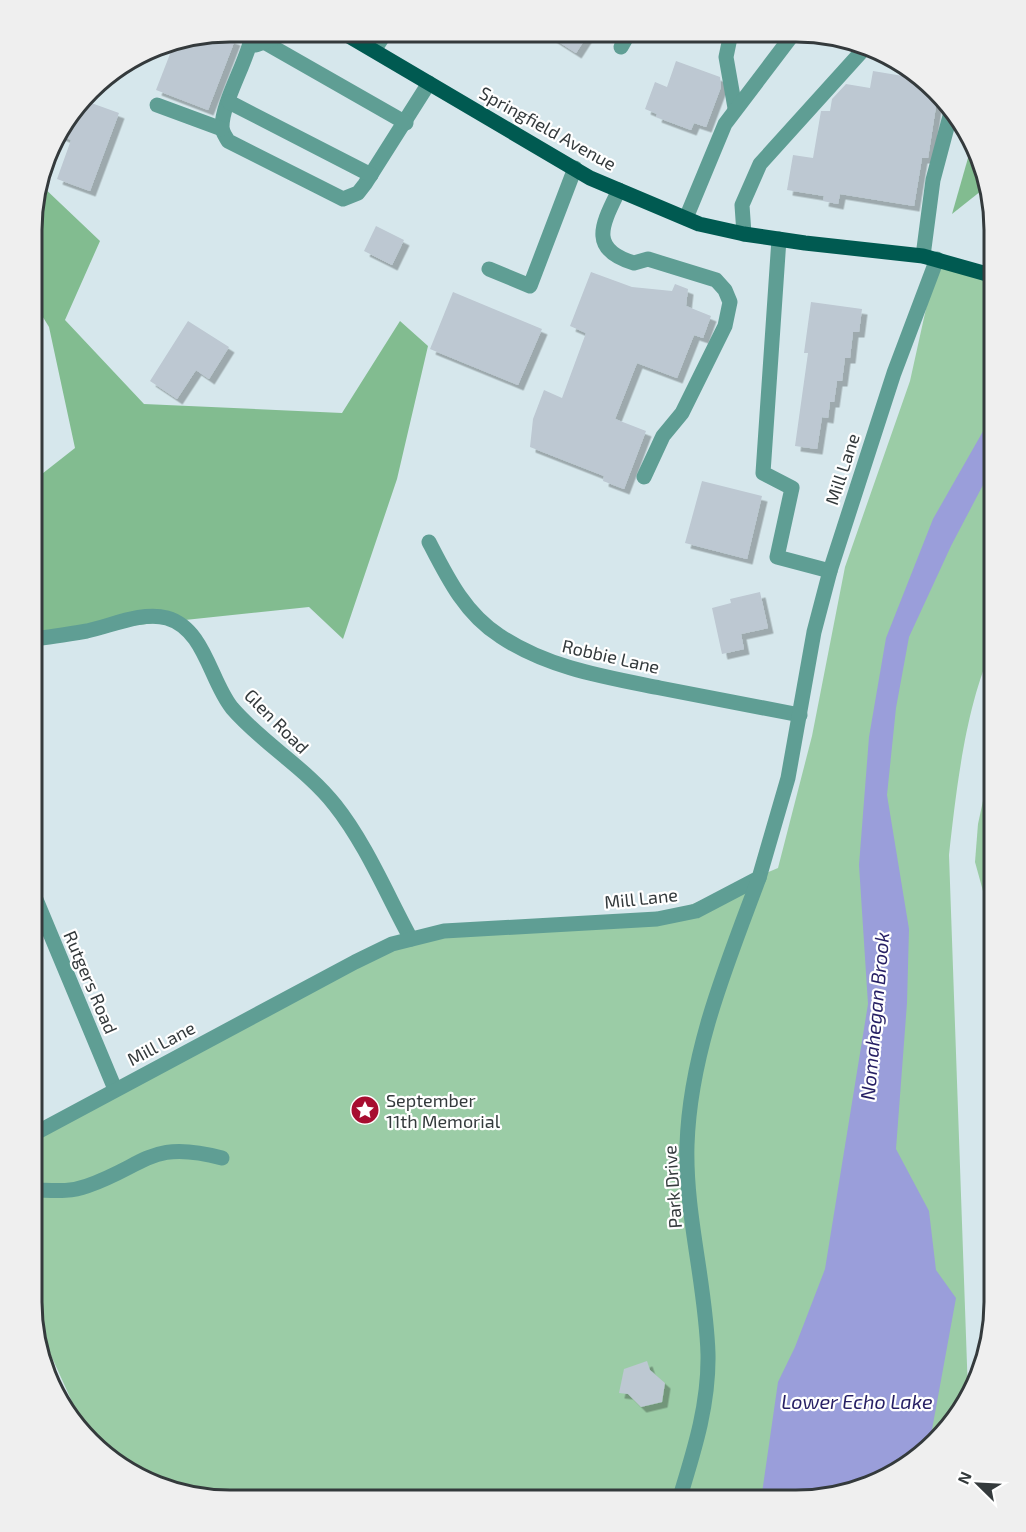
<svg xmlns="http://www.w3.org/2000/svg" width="1026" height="1532" viewBox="0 0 1026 1532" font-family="'Exo 2',sans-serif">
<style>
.green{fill:#9bcca6}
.forest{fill:#82bc90}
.water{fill:#9a9eda}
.building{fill:#bdc8d2;filter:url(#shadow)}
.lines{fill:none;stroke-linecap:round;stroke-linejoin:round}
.minor{stroke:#5f9e94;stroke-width:15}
.major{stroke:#005a51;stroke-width:15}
.labels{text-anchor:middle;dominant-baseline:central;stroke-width:4.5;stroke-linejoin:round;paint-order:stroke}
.street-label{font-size:18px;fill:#343a3c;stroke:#fff}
.poi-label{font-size:18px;fill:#343a3c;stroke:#fff;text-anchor:start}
.water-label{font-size:20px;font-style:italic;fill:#261f64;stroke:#fff}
.rim{fill:none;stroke:#343a3c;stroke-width:3}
</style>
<defs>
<filter id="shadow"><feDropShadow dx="5.5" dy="5.5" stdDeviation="0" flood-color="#0004"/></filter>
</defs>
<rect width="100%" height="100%" fill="#d6e7ec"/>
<g class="green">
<path d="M937 259 994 276V645C966 702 956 791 949 855L968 1393C954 1433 912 1467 874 1484 853 1494 819 1496 796 1500L205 1499 110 1460 83 1426 35 1320 32 1302V1135L355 962 444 931 657 919 778 868 812 736 845 567 910 381Z"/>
<polygon points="994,750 994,931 975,862 978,824"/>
</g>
<g class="forest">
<polygon points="972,144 979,154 986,187 952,214"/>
<polygon points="40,184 100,241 65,320 144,404 342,413 400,321 428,346 397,479 343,639 309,607 33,636 33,481 75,448 49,327 33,301 33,204"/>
</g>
<path class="water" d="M994 412V464L951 546 909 637 896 708 887 795 909 929 907 1003 896 1149 929 1211 936 1270 956 1298 929 1446C887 1491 819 1501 761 1500L778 1382 795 1347 825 1269 868 1004 859 865 869 737 886 638 933 519Z"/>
<g class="building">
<polygon points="543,32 563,32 589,33 576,53"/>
<polygon points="218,34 235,40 208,110 156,90 175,41"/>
<polygon points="676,61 720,77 721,87 706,127 694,123 691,130 656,117 657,114 645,109 655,82 667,87"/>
<polygon points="873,71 921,79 937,100 928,158 922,158 914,206 840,194 838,204 823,201 824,196 787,190 793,155 813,158 821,111 830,111 832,99 846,84 870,88"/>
<polygon points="83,100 119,113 90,191 57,179 71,140 57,134"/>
<polygon points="376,226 404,240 392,265 364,251"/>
<polygon points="591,272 632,287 672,291 675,284 688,289 686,306 711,316 703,338 694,335 677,378 637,363 615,419 646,431 624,489 603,481 604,476 530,447 533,419 544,390 562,398 586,333 570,326"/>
<polygon points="453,292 542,329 518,385 430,349"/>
<polygon points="811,302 862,309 859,332 853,332 850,358 845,358 842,381 837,381 834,402 830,402 828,418 822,417 817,449 795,446 808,353 804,353"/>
<polygon points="188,321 229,347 209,379 196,370 177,399 150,381"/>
<polygon points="702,481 762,496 747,559 685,543"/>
<polygon points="760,592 768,628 741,634 744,649 722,654 712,608 731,603 730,599"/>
<polygon points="647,1361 650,1370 665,1383 662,1402 641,1407 628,1394 619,1393 624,1369"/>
</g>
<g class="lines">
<g class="minor">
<path d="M253 32C248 60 222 102 222 127 222 132 226 137 228 141L343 199 358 193 365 184 429 83"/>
<polyline points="731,33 726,57 735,108"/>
<polyline points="264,42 406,123"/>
<polyline points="256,45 273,39 279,32"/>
<polyline points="621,47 629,33"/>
<polyline points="375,49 386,32"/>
<polyline points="120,69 128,64"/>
<polyline points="229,102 371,175"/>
<polyline points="157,105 222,129"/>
<path d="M619 190C603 223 587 249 634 263L648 259 716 280 725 290 730 302 725 326 682 413 663 436 644 477"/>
<polyline points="686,218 725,124 794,33"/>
<polyline points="744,234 742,205 760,164 863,50"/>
<polyline points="779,239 763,473 792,488 777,557 830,571"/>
<polyline points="923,256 933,180 950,116"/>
<polyline points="489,269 530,286 575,168"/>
<path d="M429 542C447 577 465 614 500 636 548 668 605 677 660 688 706 697 753 706 800 715"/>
<path d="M33 639C51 637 69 634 87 631 111 626 142 611 167 618 205 629 210 681 232 708 263 744 306 768 335 805 366 844 387 895 411 939"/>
<polyline points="32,890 115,1089"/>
<polyline points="32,1135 355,962 392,944 444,931 657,919 696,911 759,878 788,778 814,632 830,571 894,373 937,259"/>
<path d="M32 1190C50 1190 68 1193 87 1186 147 1165 150 1139 222 1158"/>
<path d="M679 1500C694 1451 709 1405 708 1354 706 1284 685 1215 687 1145 690 1052 727 964 759 878"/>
</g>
<polyline class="major" points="342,32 590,178 699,224 744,234 805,243 923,256 994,276"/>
</g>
<defs>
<g id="sight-disc" transform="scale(1.5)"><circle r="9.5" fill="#a70d30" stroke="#fff"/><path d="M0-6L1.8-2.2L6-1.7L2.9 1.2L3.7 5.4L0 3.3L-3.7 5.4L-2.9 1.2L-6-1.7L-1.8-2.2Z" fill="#fff"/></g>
</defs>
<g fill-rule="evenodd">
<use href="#sight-disc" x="365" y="1110"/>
</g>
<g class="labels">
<g class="street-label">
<text transform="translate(548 128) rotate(29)">Springfield Avenue</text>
<text transform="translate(842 469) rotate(-72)">Mill Lane</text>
<text transform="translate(611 656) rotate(13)">Robbie Lane</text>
<text transform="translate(277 721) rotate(45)">Glen Road</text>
<text transform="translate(641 898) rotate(-6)">Mill Lane</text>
<text transform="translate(91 982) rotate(67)">Rutgers Road</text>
<text transform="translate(161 1043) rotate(-28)">Mill Lane</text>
<text transform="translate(672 1187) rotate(-94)">Park Drive</text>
</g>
<g class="poi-label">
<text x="386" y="1100">September<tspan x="386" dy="21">11th Memorial</tspan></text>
</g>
<g class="water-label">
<text transform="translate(874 1016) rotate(-85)">Nomahegan Brook</text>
<text x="857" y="1401">Lower Echo Lake</text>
</g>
</g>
<path d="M0 0H1026V1532H0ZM230 42H796A188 188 0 0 1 984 230V1302A188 188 0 0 1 796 1490H230A188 188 0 0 1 42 1302V230A188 188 0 0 1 230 42Z" fill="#efefef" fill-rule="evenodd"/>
<path class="rim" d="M230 42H796A188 188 0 0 1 984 230V1302A188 188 0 0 1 796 1490H230A188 188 0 0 1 42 1302V230A188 188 0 0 1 230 42Z"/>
<g transform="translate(978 1484) rotate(294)" stroke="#ffffff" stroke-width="4.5" paint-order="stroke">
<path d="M0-4.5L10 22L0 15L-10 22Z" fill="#343a3c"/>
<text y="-9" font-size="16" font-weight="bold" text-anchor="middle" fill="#343a3c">N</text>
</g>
</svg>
